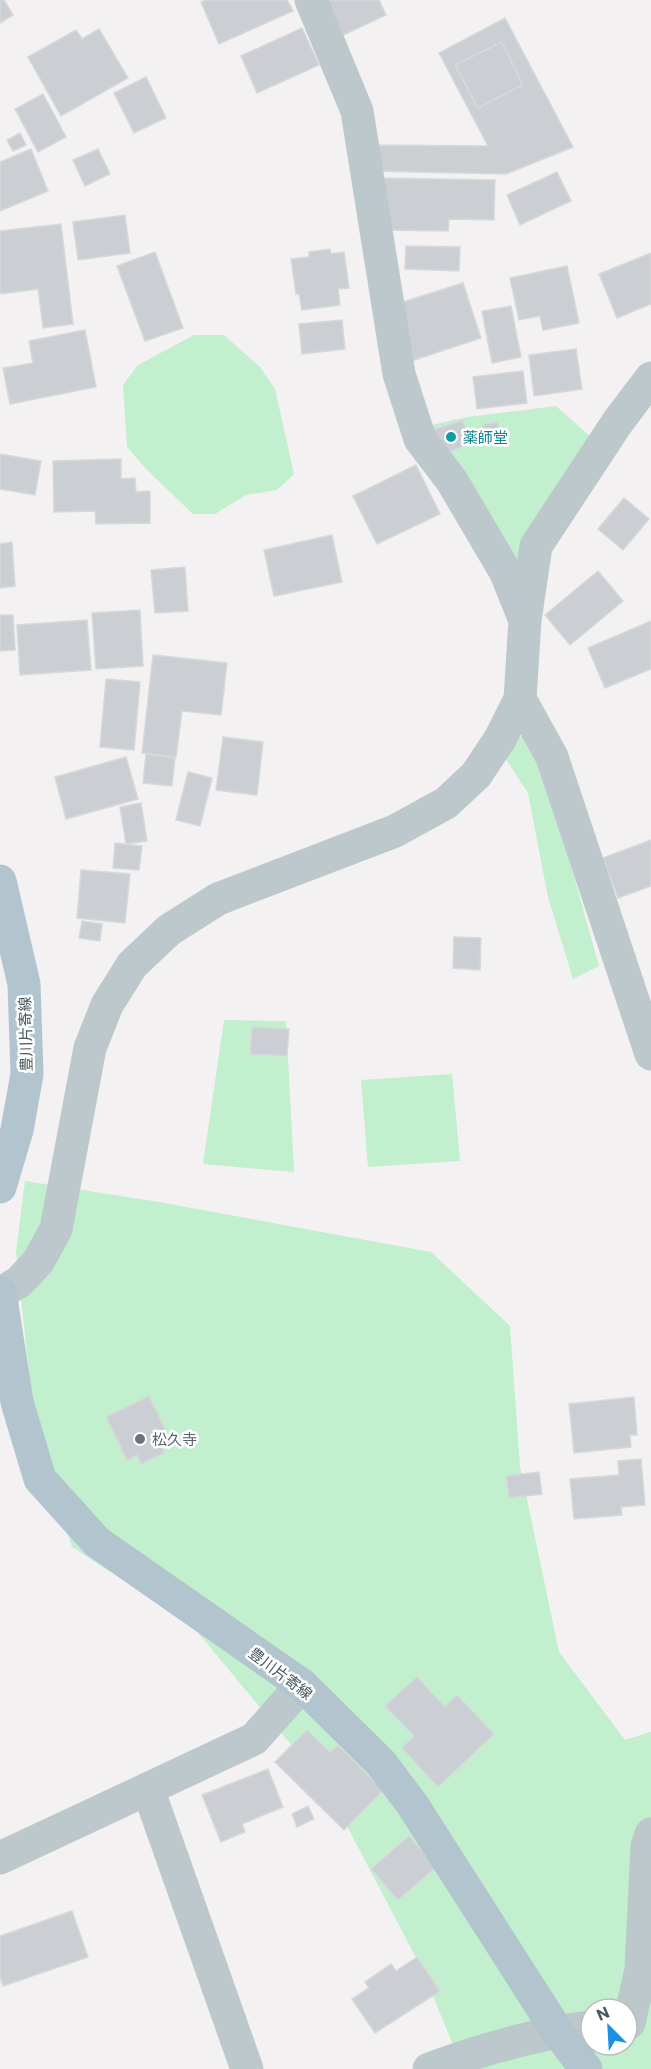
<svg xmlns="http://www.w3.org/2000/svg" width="651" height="2069" viewBox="0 0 651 2069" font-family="Commissioner,'Noto Sans JP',sans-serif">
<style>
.green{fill:#c2efcd;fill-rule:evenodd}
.building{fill:#cbcfd3;stroke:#d6d9dc;stroke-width:1.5}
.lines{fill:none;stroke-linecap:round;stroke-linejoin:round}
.minor{stroke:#bdc8cd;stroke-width:33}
.major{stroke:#b2c5cf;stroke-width:33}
.culture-dot{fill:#0f9aa8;stroke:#fff;stroke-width:2}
.worship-dot{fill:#6b7280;stroke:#fff;stroke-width:2}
.labels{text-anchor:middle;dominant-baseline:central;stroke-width:5;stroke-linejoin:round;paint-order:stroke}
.culture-label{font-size:15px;fill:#0d838f;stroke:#fff;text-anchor:start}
.street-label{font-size:15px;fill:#49585e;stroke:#fff}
.worship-label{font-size:15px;fill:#5b616d;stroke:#fff;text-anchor:start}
</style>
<rect width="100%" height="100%" fill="#f3f1f2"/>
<g class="green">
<polygon points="194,335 224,335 260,367 275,389 294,474 277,490 246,495 215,514 193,514 147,470 127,447 123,385 138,365"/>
<polygon points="556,406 593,439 522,567 422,427 467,417"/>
<polygon points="527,735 542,762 599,966 573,979 548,897 528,793 504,756 514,738"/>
<polygon points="224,1020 286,1021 294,1172 203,1164"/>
<polygon points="452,1074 460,1161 368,1167 361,1080"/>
<path d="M25 1181 159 1202 431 1252 510 1326 520 1466 559 1652 625 1740 651 1732V2069H463L422 1969 327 1788 190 1623 72 1547 36 1437 16 1252ZM591 2009H627V2045H591Z"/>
</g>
<g class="building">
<polygon points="0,0 4,0 13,15 0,23"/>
<polygon points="206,0 287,0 293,11 219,44 201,2"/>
<polygon points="322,0 379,0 386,15 339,37"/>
<polygon points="505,18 573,147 506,174 372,171 369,145 488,146 439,53"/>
<polygon points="302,28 319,65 257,93 241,56"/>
<polygon points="99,29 128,78 61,116 28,57 76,30 82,39"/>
<polygon points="502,42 523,85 478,108 455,65"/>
<polygon points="146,77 166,118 134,133 114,93"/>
<polygon points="43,94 66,137 38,152 15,109"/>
<polygon points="20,133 26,145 13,151 7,140"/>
<polygon points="31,149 48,191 0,211 0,162"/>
<polygon points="98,149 110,174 85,186 73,160"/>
<polygon points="557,172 571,201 520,225 507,195"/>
<polygon points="381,178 495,180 494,220 449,219 448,231 381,230"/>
<polygon points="125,215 130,253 78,260 73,222"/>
<polygon points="61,224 73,324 43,328 38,289 0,294 0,231"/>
<polygon points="406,246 460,247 459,271 405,269"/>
<polygon points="330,249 331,254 344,252 349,288 338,289 340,305 302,310 299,294 296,294 291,259 309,257 309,252"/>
<polygon points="155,252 183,328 145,341 117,266"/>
<polygon points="651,253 651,304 617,318 599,274"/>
<polygon points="567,266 579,323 543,330 540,316 519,320 510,278"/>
<polygon points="463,283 481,338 408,362 390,306"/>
<polygon points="511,306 521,357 492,363 482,311"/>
<polygon points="342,320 345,349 302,354 299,324"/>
<polygon points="85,330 96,387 10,404 3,368 33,363 29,341"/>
<polygon points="576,349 582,389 534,396 529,355"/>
<polygon points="523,371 527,403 477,409 473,377"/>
<polygon points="463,420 470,444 440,455 432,430"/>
<polygon points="498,422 500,440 485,442 483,424"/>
<polygon points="0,454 41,461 35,495 0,489"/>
<polygon points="121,459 121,479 135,478 136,492 150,491 150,523 96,524 95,511 54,512 53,461"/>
<polygon points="416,465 440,514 377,544 353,496"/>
<polygon points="624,498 649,519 623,550 598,529"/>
<polygon points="332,535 342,582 274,596 264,550"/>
<polygon points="12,542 15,586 0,588 0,544"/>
<polygon points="185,567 188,611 155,613 151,570"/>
<polygon points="598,571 623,601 570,645 545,615"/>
<polygon points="140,610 143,666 96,669 92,613"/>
<polygon points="0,615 13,615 15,650 0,651"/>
<polygon points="87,620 91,670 20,675 17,625"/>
<polygon points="651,621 651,669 605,688 588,648"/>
<polygon points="153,655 227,663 221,715 182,711 176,757 142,753"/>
<polygon points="106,679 140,682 134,750 100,747"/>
<polygon points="223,737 263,742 257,795 216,790"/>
<polygon points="146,754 175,758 172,786 143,783"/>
<polygon points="126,757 138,799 66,819 55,777"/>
<polygon points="188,772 212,778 200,826 176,820"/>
<polygon points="141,803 147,841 126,844 120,807"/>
<polygon points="651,840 651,886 618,898 603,858"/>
<polygon points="115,843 142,846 139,870 113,868"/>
<polygon points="81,870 130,874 125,923 77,918"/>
<polygon points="82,921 102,924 100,941 79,938"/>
<polygon points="454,937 481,938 480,970 453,968"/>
<polygon points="252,1027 289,1029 287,1056 250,1054"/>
<polygon points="149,1396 170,1439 160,1444 164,1453 141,1464 137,1455 127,1460 106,1417"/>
<polygon points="634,1397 637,1435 630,1435 631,1447 574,1453 569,1404"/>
<polygon points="641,1459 645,1505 621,1507 622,1515 574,1519 570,1479 619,1475 618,1461"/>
<polygon points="539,1472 542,1494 509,1498 506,1476"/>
<polygon points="417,1677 445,1707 457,1695 494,1734 438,1787 402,1748 414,1736 385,1706"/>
<polygon points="307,1730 330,1752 338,1745 383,1790 344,1830 275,1762"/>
<polygon points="268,1769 283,1807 242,1824 245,1832 221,1842 202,1795"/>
<polygon points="308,1806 314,1819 297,1827 292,1814"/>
<polygon points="409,1836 436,1867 398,1900 371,1869"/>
<polygon points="72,1911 88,1957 3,1986 0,1977 0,1936"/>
<polygon points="417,1957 440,1991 375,2033 352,1999 369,1988 365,1982 391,1964 396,1971"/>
</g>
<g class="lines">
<g class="minor">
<polyline points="311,0 357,111 399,374 420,439 452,481 506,573 524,618"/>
<polyline points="520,699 552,757 651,1054"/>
<polyline points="1,1293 19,1282 38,1262 56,1229 90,1048 107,1005 132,965 169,930 218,899 395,831 446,803 476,775 500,739 520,699 525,620 536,546 617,423 651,378"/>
<polyline points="148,1789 247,2069"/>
<polyline points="0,1858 254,1739 302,1685"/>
<polyline points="627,2023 629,2023 641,1969 647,1846 651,1834"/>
<path d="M429 2069C481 2050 536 2033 591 2027"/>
</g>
<g class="major">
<polyline points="0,881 24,984 27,1074 17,1130 0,1187"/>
<polyline points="0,1292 17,1402 40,1479 97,1542 302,1685 381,1763 412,1804 557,2031 586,2069"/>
</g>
</g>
<circle class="culture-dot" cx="451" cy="437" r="6"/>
<circle class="worship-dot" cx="140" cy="1439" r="6"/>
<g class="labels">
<g class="culture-label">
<text x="463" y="437">薬師堂</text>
</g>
<g class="street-label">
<text transform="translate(25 1034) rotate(-91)">豊川片寄線</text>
<text transform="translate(281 1673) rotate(37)">豊川片寄線</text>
</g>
<g class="worship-label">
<text x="152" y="1439">松久寺</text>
</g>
</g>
<g transform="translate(609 2027) rotate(336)"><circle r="28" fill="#ffffff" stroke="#b6bcbf" stroke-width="1.5"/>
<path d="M0-4.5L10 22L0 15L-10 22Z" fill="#1e90e1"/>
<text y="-9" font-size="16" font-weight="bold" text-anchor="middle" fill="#49585e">N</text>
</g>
</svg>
